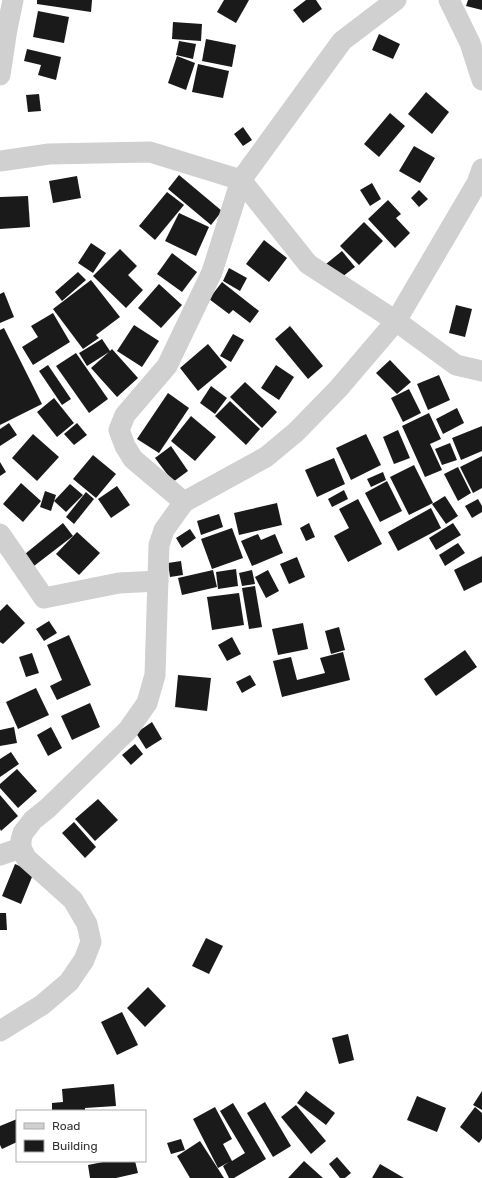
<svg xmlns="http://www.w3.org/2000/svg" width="482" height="1178" viewBox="0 0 482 1178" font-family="Rubik,sans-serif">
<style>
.building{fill:#1a1a1a}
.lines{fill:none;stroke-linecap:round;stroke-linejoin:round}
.minor{stroke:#d0d0d0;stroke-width:21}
</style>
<rect width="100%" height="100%" fill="#fff"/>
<g class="building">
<polygon points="37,0 92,0 91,12 37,4"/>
<polygon points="224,0 249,0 236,23 217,12"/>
<polygon points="306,0 316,0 322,9 303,23 293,10"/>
<polygon points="468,0 482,0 482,10 466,6"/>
<polygon points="38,11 69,17 64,43 33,37"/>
<polygon points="173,22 202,24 201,41 172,39"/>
<polygon points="379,34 400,44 393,59 372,50"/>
<polygon points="206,39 236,45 232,67 202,61"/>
<polygon points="179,41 196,44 193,59 176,55"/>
<polygon points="27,49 61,57 56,80 38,75 41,65 24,61"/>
<polygon points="177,56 195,63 186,90 168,83"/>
<polygon points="198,64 229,71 223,98 192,92"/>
<polygon points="426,92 449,112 432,134 408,114"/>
<polygon points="39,94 41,111 28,112 26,95"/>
<polygon points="390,113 405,126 379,157 364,144"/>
<polygon points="243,127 252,140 243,146 234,134"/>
<polygon points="414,146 435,158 420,183 399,171"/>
<polygon points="179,175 222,211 211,225 168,189"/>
<polygon points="77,176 81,198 53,203 49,181"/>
<polygon points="372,183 381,199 370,206 360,190"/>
<polygon points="419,190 428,199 419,207 411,198"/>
<polygon points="167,192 184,205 155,240 139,226"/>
<polygon points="28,196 30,227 0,229 0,197"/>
<polygon points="388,200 401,214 396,218 410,233 395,248 368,219"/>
<polygon points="179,213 209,227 196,256 165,241"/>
<polygon points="364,222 383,241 359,265 340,246"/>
<polygon points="264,240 287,258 269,282 246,264"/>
<polygon points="91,243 106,253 93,273 78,263"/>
<polygon points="120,249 137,266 128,275 143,290 126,308 93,276"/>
<polygon points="342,251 355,267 338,280 326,264"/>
<polygon points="172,253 197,272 182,292 157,274"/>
<polygon points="229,268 247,278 240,291 223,281"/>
<polygon points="78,272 86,280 62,301 55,292"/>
<polygon points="91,280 120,317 96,335 99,338 83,349 53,309"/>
<polygon points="222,282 259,311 250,323 233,310 229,314 209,299"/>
<polygon points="159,284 182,305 161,328 138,308"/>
<polygon points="4,292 14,317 0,323 0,294"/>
<polygon points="456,305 472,309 465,337 449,333"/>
<polygon points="53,313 70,342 33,365 22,347 38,337 31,326"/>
<polygon points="134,325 159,341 142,367 117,351"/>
<polygon points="290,326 323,366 308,379 275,339"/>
<polygon points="4,328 42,404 0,425 0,330"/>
<polygon points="233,334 244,340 231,362 220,356"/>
<polygon points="102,339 110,351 112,349 138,378 117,397 91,368 109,352 87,366 79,353"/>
<polygon points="208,344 227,367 198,391 180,368"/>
<polygon points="76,353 108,399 89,413 56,366"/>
<polygon points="390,360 411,382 397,394 376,373"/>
<polygon points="48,365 71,399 62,405 39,371"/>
<polygon points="276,365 294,377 279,400 261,388"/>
<polygon points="439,375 450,400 428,410 417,384"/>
<polygon points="245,382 277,412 262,428 230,397"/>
<polygon points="211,386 227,398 215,414 200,403"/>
<polygon points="409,389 421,413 403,422 391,398"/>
<polygon points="168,393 189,408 159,453 137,439"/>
<polygon points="54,398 74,423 57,437 37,412"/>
<polygon points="230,401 260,429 246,445 215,416"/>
<polygon points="457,408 464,423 443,434 436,419"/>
<polygon points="429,413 441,439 430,444 442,470 425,477 402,426"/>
<polygon points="191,416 216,437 195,461 171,441"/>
<polygon points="9,423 17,435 0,446 0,429"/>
<polygon points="77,423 87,435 74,445 64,434"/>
<polygon points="482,426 482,451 461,460 452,438"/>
<polygon points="398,430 410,458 394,464 383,437"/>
<polygon points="33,434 59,457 37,481 12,458"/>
<polygon points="366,434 381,465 351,480 336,448"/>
<polygon points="450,443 457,460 442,465 435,449"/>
<polygon points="171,446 188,471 173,482 155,458"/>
<polygon points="93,455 116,474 96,498 73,479"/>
<polygon points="482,456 482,488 473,493 460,467"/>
<polygon points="334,458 345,484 317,497 305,470"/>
<polygon points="0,462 6,472 0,476"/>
<polygon points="414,465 433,503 409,515 390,477"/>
<polygon points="458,467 471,493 458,501 444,474"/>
<polygon points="383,472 386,480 371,487 367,479"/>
<polygon points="387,481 402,511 380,522 365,493"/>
<polygon points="21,483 41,501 23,522 3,504"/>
<polygon points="70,484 83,495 66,512 54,501"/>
<polygon points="117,486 130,505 111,518 98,499"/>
<polygon points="344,490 348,499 332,507 328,499"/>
<polygon points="45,491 56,495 51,511 40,507"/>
<polygon points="86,492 94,499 74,524 66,517"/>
<polygon points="445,496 458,516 446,524 432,504"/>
<polygon points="358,499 382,544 348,562 334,536 349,528 339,509"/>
<polygon points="478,499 482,506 482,512 472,518 465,506"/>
<polygon points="277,503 282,525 239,535 234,513"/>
<polygon points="431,508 441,528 398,551 388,532"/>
<polygon points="219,514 223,527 201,535 197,521"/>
<polygon points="63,523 73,536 34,566 25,554"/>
<polygon points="309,523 315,537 306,541 300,528"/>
<polygon points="453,523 461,535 436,550 429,538"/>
<polygon points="232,528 243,558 212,569 201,539"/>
<polygon points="190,529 196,538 182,548 176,538"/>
<polygon points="77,532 100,553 79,575 56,554"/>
<polygon points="258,534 261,540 275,534 283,553 252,566 241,541"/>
<polygon points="458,543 465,553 445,566 439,555"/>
<polygon points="482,556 482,582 464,591 454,570"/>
<polygon points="297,557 305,577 289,584 280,564"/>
<polygon points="181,561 183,575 170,577 168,563"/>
<polygon points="236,569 238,586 218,589 216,572"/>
<polygon points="213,570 217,587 182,595 178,578"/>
<polygon points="252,570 255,584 242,586 239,573"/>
<polygon points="268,570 279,591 266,598 255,577"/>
<polygon points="255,586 262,627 249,629 242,588"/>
<polygon points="239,593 244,625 212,630 207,597"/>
<polygon points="7,604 25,623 3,644 0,642 0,611"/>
<polygon points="49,621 57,633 44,641 36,629"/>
<polygon points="303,623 308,649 278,655 272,629"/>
<polygon points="339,627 345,650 331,654 325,631"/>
<polygon points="69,635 91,685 57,700 50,686 62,680 47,645"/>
<polygon points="232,637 241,654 227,661 218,645"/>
<polygon points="465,650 477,667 436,696 424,679"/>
<polygon points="343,652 350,680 282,697 273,661 291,657 297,680 325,673 320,658"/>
<polygon points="32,653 39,673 26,677 19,657"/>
<polygon points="178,675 211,678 207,711 175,707"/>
<polygon points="250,675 256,685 242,693 236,682"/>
<polygon points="36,688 49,715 18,729 6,702"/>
<polygon points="90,703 100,727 72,740 61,716"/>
<polygon points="152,722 162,739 146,749 136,733"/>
<polygon points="14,727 17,743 0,746 0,730"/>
<polygon points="51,727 62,748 48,756 37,735"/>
<polygon points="135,744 143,754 131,765 122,755"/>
<polygon points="11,752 19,764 0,777 0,759"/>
<polygon points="17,769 37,791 18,808 0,788 0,784"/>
<polygon points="0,795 18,816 1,831 0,829"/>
<polygon points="98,799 118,820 95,841 75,819"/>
<polygon points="74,822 96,847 85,858 62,833"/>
<polygon points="15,864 34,872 21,904 2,896"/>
<polygon points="0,913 6,913 7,930 0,930"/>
<polygon points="206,938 223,946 209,974 192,966"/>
<polygon points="148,987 166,1006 145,1027 127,1008"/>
<polygon points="122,1012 138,1045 117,1055 101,1022"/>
<polygon points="348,1034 354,1060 339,1064 332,1038"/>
<polygon points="114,1084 116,1106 85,1108 85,1111 52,1111 52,1103 63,1102 62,1089"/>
<polygon points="306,1091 335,1113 326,1125 297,1103"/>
<polygon points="482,1091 482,1110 473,1105"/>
<polygon points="417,1096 446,1108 437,1132 407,1120"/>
<polygon points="265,1102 291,1146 273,1157 247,1113"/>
<polygon points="233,1103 266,1159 234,1178 229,1178 223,1166 229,1162 218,1168 193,1119 215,1107 232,1139 223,1144 232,1161 245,1153 220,1111"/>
<polygon points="296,1105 326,1141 311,1154 281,1117"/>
<polygon points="475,1107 482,1113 482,1139 479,1143 460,1127"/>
<polygon points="17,1119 17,1142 2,1149 0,1145 0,1126"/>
<polygon points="181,1139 185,1150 171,1154 167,1143"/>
<polygon points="200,1141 224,1178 190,1178 177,1156"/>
<polygon points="337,1157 351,1173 345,1178 340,1178 329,1164"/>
<polygon points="108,1161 135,1161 138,1173 116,1178 90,1178 88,1165"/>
<polygon points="304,1161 323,1178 288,1178"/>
<polygon points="380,1164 404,1178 372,1178"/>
</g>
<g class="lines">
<g class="minor">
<polyline points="449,0 470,43 482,80"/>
<polyline points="0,75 7,29 13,0"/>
<polyline points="0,161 49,154 150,152 241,180 342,41 396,0"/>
<polyline points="184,502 133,459 125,446 119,430 125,415 167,366 212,272 241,180 308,264 396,321 456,365 482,371"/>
<polyline points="0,534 44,598 119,583 158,581"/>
<polyline points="0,855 21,848"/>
<polyline points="0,1031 42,1005 69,982 84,960 91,942 87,924 73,900 26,858 21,848 21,840 23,833 33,820 48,808 128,730 147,703 155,675 159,545 164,530 184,502 266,457 296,432 338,389 396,321 477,183 482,169"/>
</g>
</g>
<rect x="16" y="1110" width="130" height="52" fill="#ffffff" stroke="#adadad"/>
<rect x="24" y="1123" width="20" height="6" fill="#d0d0d0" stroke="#adadad"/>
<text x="52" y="1130" font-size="12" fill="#333333">Road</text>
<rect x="24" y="1140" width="20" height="12" fill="#1a1a1a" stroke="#adadad"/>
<text x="52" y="1150" font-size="12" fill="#333333">Building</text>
</svg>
